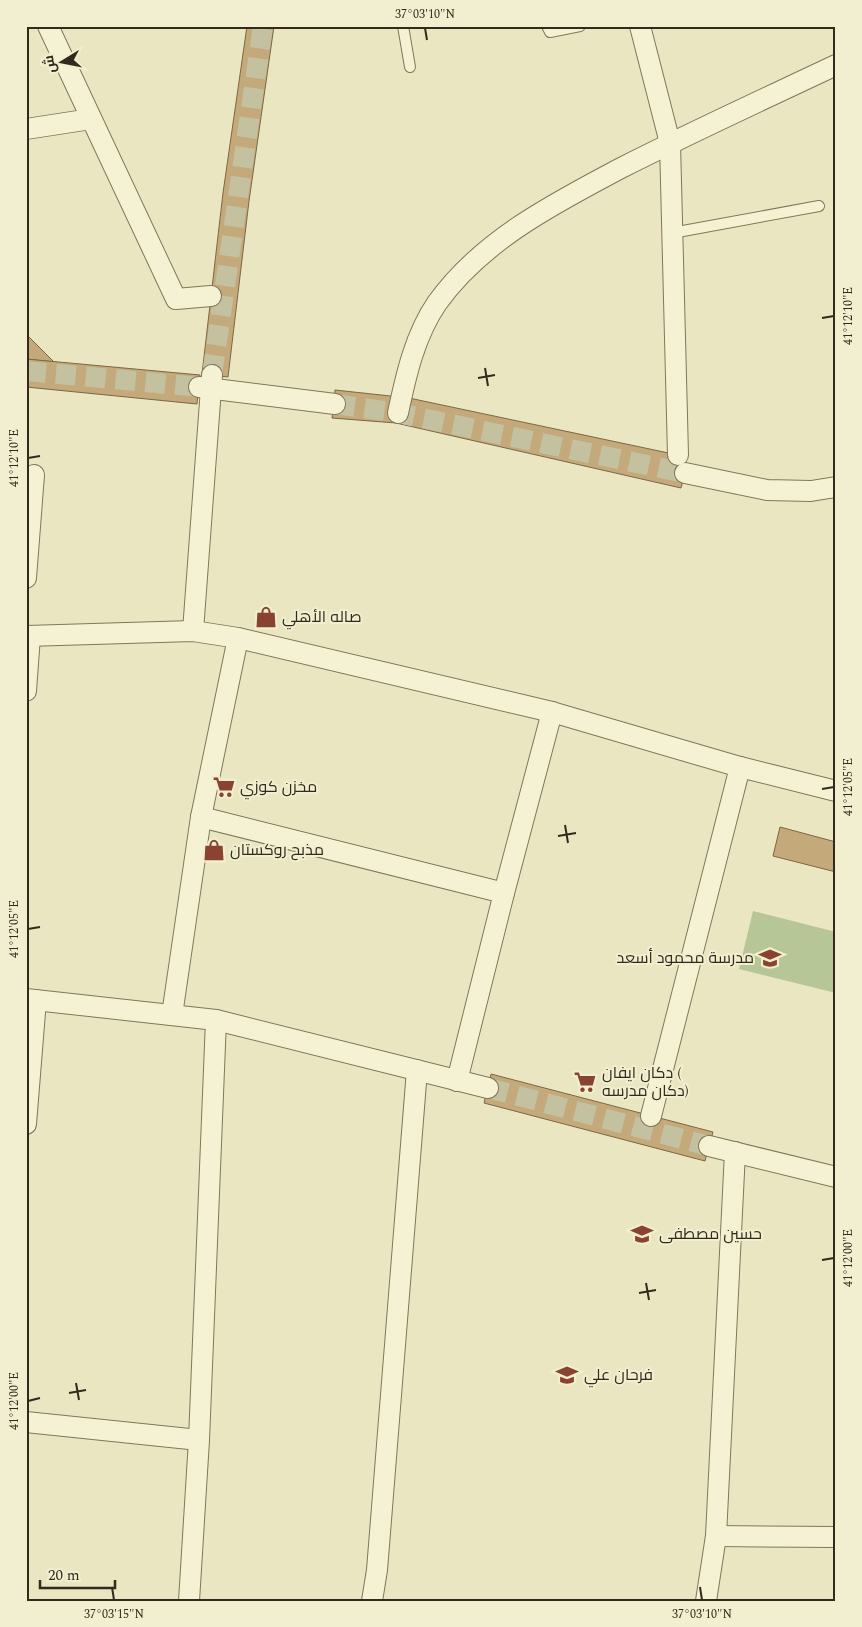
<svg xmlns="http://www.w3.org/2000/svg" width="862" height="1627" viewBox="0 0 862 1627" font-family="Spectral,Cairo,serif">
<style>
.pitch{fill:#b6c696}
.building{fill:#c4a97a;stroke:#7d6742}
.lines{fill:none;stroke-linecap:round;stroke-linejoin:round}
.street-tunnel{stroke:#c4c1a0;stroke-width:20;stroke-dasharray:20 10;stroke-linecap:butt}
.lane-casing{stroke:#81775a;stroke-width:12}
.street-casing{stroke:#81775a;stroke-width:22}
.lane{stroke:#f5f2d3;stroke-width:10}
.street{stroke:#f5f2d3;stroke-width:20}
.ticks{fill:none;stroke:#322b1d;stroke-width:2}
.labels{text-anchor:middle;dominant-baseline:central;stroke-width:4;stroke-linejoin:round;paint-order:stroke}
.poi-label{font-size:16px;fill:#322b1d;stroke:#f1efcf;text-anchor:start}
.neatline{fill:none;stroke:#322b1d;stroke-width:2}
.ticks-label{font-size:12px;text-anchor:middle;fill:#322b1d}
</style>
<rect width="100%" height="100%" fill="#e9e6c1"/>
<polygon class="pitch" points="753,911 836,932 836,993 739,969"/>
<g class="building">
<polygon points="247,26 274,26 249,201 228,377 202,374 223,193"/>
<polygon points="26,334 54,362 26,359"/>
<polygon points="26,359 200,375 197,404 26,387"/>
<polygon points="335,390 409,398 678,455 685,462 685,473 681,488 396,423 332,418"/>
<polygon points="780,827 836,842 836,872 773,856"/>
<polygon points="491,1074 713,1132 705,1161 484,1103"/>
</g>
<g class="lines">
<g class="street-tunnel">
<polyline points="26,371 199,387"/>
<polyline points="212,375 263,26"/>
<polyline points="335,404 398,413 685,473"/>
<polyline points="488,1088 709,1146"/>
</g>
<g class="lane-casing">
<g id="lane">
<polyline points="403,26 410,67"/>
<polyline points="547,26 550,32 580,26"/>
<polyline points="672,233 819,206"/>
</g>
</g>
<g class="street-casing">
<g id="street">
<polyline points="48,26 176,299 211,296"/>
<polyline points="640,26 670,143 678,455"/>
<polyline points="26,129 91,119"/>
<polyline points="199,387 335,404"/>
<path d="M398 413C406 375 415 335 437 303 482 240 555 203 621 168 692 132 764 99 836 65"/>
<polyline points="685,473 767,490 811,491 836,487"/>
<polyline points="26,578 34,475"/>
<polyline points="193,631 212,375"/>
<polyline points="26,636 193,631 238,638 552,712 740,767 836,791"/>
<polyline points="26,691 30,636"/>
<polyline points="201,817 504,893"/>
<polyline points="26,999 216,1020 488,1088"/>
<polyline points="172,1015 201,817 238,638"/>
<polyline points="457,1081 504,893 552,712"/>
<polyline points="651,1116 740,767"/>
<polyline points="26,1124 36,1000"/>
<polyline points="709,1146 836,1177"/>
<polyline points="26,1422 199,1440"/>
<polyline points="716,1536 836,1537"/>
<polyline points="189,1601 199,1440 216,1020"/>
<polyline points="372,1601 377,1570 417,1070"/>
<polyline points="706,1601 716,1536 735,1152"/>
</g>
</g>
<use href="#lane" class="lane"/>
<use href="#street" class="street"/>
</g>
<path class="ticks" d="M425 28 427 40M822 318 834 316M485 368 488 386M478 378 495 375M28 458 40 456M822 789 834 787M565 825 568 843M558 836 576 833M28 929 40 927M822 1260 834 1258M646 1283 649 1300M639 1293 656 1290M76 1383 79 1400M69 1393 86 1390M28 1401 40 1398M112 1587 114 1600M700 1587 702 1600"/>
<defs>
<g id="shop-bare" transform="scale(1.725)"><path d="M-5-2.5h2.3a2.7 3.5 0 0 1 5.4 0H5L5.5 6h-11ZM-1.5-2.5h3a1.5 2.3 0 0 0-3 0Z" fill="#8a4330" stroke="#f1efcf" stroke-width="2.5" paint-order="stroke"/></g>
<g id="supermarket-bare" transform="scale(1.725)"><path d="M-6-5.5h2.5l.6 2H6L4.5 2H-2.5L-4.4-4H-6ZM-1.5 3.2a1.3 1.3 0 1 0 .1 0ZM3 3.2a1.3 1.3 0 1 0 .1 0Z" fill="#8a4330" stroke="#f1efcf" stroke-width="2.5" paint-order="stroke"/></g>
<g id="school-bare" transform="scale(1.725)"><path d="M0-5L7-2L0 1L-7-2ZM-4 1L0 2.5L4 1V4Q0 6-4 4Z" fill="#8a4330" stroke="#f1efcf" stroke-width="2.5" paint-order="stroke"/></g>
</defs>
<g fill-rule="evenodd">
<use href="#shop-bare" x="266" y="617"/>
<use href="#supermarket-bare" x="224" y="787"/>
<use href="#shop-bare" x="214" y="850"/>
<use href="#school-bare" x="770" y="958"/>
<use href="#supermarket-bare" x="585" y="1082"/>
<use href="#school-bare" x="642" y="1234"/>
<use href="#school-bare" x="567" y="1375"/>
</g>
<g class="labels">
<g class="poi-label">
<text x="282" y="617">صاله الأهلي</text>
<text x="240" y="787">مخزن كوزي</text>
<text x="230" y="850">مذبح روكستان</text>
<text x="754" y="958" text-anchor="end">مدرسة محمود أسعد</text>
<text x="602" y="1073">دكان ايفان (<tspan x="602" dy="18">دكان مدرسه)</tspan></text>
<text x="659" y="1234">حسين مصطفى</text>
<text x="584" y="1375">فرحان علي</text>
</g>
</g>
<rect width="862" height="1627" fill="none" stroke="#f1efcf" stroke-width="55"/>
<g transform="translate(62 62) rotate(260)" stroke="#f1efcf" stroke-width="4" paint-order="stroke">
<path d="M0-4L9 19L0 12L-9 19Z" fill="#322b1d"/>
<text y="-8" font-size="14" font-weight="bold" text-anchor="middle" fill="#322b1d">ش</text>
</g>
<path d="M40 1580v8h75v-8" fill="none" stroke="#322b1d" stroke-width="2.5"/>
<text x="48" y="1580" font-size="15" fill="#322b1d" stroke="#f1efcf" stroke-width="4" paint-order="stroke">20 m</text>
<rect x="28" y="28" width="806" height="1572" class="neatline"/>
<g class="ticks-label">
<text x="425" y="18">37°03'10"N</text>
<text transform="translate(848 316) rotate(-90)" y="4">41°12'10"E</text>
<text transform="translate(14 458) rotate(-90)" y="4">41°12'10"E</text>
<text transform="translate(848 787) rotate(-90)" y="4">41°12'05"E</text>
<text transform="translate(14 929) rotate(-90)" y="4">41°12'05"E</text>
<text transform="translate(848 1258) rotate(-90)" y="4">41°12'00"E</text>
<text transform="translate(14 1401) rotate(-90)" y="4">41°12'00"E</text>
<text x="114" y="1618">37°03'15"N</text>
<text x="702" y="1618">37°03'10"N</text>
</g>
</svg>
